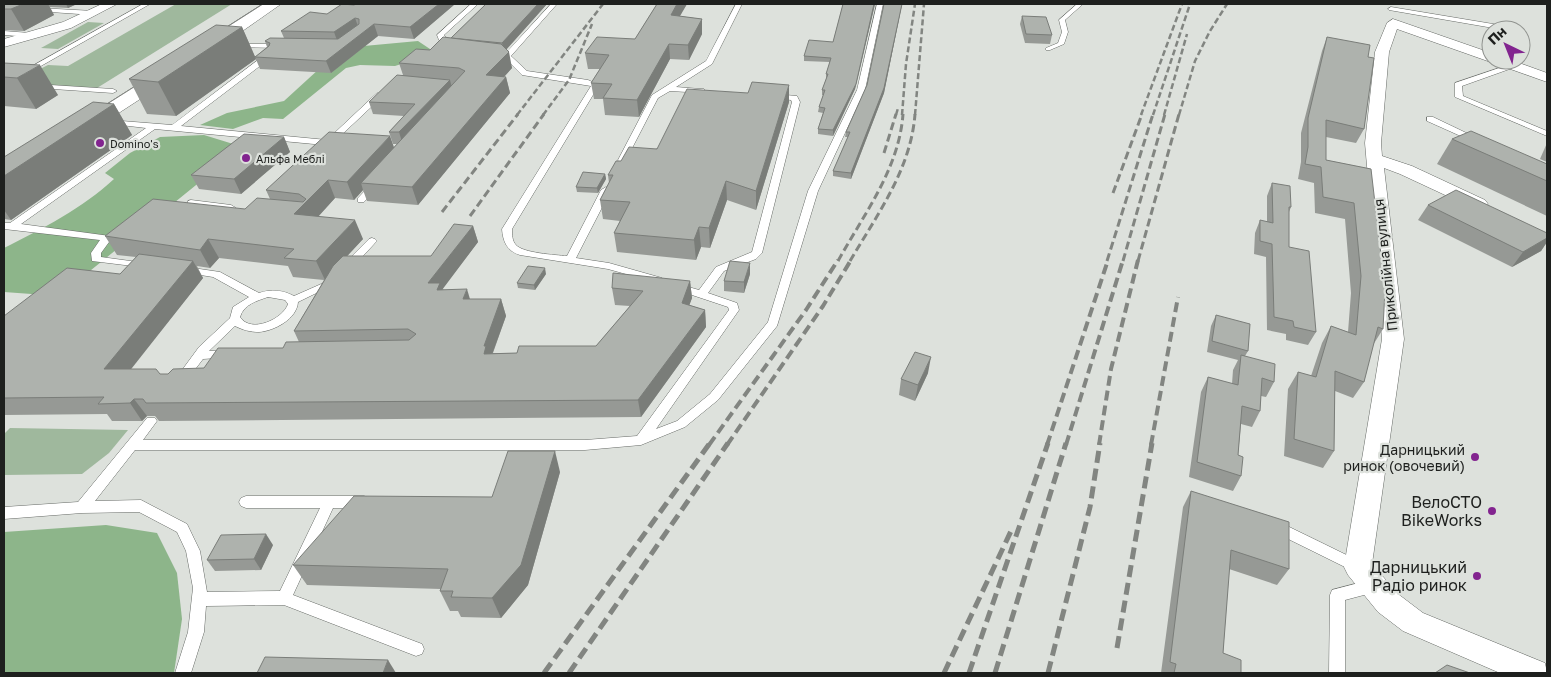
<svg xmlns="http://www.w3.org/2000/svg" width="1551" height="677" viewBox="0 0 1551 677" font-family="'Golos Text',sans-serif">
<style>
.green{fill:#9fb89d}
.forest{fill:#8db58a}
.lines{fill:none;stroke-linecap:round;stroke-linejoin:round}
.service-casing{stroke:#676b67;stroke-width:1}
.minor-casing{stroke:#676b67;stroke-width:1}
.tertiary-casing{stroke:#676b67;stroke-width:1}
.service{fill:#fff;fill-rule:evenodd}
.minor{fill:#fff;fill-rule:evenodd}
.tertiary{fill:#fff;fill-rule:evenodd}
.tram{stroke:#828581;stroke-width:1}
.rail-far3{stroke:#828581;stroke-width:2.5;stroke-dasharray:6 3;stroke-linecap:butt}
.rail-far2{stroke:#828581;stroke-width:3;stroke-dasharray:8 4;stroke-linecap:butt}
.rail-far1{stroke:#828581;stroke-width:4;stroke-dasharray:10 5;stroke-linecap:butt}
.rail{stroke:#828581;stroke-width:5;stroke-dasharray:12 6;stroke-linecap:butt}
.wall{fill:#969995;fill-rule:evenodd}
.shaded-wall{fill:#7a7d79}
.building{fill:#aeb2ad;stroke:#7a7d79}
.poi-dot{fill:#82248f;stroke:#dde1dc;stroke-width:2}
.labels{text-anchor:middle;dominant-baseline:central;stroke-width:4.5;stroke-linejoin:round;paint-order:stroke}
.far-poi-label{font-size:11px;fill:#1e201e;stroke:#dde1dc;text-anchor:start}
.street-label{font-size:14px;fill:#1e201e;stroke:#dde1dc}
.poi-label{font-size:14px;fill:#1e201e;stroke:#dde1dc;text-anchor:end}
.near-poi-label{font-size:16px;fill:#1e201e;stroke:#dde1dc;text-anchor:end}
</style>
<rect width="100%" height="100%" fill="#dde1dc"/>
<g class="green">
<polygon points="176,4 232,4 97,88 12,83 48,65 68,66"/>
<polygon points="88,22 104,23 58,49 41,48"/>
<polygon points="10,428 128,430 109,453 82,474 4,475 4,434"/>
</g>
<g class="forest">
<polygon points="418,41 436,53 395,66 360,65 346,68 283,119 263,118 233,129 200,125 227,113 284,101 319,69 353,47"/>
<path d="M204 135 243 147 59 296 4 292V248C42 229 83 208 114 179L105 173 130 153 160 137Z"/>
<polygon points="106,525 157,533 177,573 182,619 174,673 4,673 4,532"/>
</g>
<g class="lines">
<g class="service-casing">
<g id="service">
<polygon points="143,4 150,4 4,87 4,82"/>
<polygon points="471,4 478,4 444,35 455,50 449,51 439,40 437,35"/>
<path d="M551 4H557L511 56 527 71 588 80 599 85 512 229C512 234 512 241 516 245 523 253 555 255 567 256L601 190 606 187 609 188 611 190 576 258 609 263 662 278 663 280 662 282 658 283 608 269 520 255C507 251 503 242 502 229L591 86 522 75 505 58H496L492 56 496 54H505Z"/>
<polygon points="736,4 742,4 712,64 676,87 701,89 704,89 704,93 670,91 658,98 626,160 625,162 619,162 618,160 652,95 706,61"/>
<polygon points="877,4 883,4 865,90 818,191 777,326 718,400 685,427 641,445 585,450 135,450 95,501 141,500 187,524 200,551 207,592 280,591 320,508 246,508 241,506 239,502 241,498 246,496 364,496 369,498 371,502 369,506 364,508 333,508 293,595 422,644 424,649 422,654 416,656 284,605 206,606 204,632 191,673 175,673 188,632 193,588 186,551 177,532 139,512 82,513 4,519 4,507 78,502 147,418 155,418 157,421 143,440 585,440 637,436 729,310 728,307 674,289 673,287 678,284 699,290 716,267 752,252 792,102 791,100 774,98 770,96 774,94 797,96 800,102 762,253 756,259 724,271 708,293 737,303 739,310 656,429 677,421 710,394 768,322 808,191 857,90"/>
<polygon points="1077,4 1083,4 1065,20 1068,32 1064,44 1050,50 1046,50 1046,48 1058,43 1062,32 1059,20"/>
<polygon points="1391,7 1499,25 1516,24 1519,26 1516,28 1499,29 1389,10 1388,9"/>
<polygon points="38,8 94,11 97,13 94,15 36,11 35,10"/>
<polygon points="4,31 30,33 33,35 30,37 4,35"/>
<polygon points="235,44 282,44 285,46 282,48 233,47 233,45"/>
<polygon points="266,54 273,56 181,126 327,140 377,93 384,95 335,141 339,143 335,146 155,129 21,224 110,236 112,238 101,253 101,257 145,263 150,266 149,268 92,261 91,253 100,240 4,229 4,223 10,223 146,128 112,124 109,124 109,120 172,125"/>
<polygon points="1511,64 1518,66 1462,86 1463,96 1547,131 1547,136 1455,97 1455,83"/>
<polygon points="35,84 113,89 117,91 113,93 38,88 34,86"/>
<polygon points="1427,117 1433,117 1481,140 1480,142 1474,142 1427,121"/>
<polygon points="375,182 378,183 378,187 364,202 358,202 358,198 372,183"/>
<polygon points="191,200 231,205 236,208 231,211 188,205 188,201"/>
<polygon points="372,238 375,239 377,241 375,243 352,268 344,268 343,266 344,264 369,239"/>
<path d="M186 267 220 272 259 293C271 289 283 290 294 296L328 281H336L337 283 298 302C297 319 274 331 259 332 250 332 243 330 235 326L209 351 228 350 234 354 232 357 203 359 184 384H176L174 381 199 347 230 318 233 307 249 297 213 277 182 272 181 270 182 268ZM268 297 285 300 288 304C283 319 251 334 240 317 244 304 257 301 268 297Z"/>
<polygon points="1277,521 1363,563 1365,567 1363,571 1358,573 1353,571 1272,531 1270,527 1272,523"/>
<polygon points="1374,579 1379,581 1381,586 1379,591 1345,600 1345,673 1329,673 1330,595 1332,590"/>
</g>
</g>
<g class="minor-casing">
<g id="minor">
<polygon points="102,4 117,4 71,28 4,47 4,39 63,22"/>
<polygon points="1393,19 1491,53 1491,60 1511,60 1547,73 1547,82 1397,29 1389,52 1381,143 1382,156 1412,166 1485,200 1488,204 1485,208 1479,209 1473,208 1400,174 1384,168 1404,339 1372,564 1398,594 1423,613 1545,663 1547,673 1500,673 1403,631 1378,612 1348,575 1344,567 1382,339 1365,143 1375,52 1387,23"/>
</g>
</g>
<g class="tertiary-casing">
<g id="tertiary">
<polygon points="263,4 281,4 214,51 208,52 202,51 199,47 202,43"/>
<polygon points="168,68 174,69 177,73 174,77 91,131 84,133 77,131 74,127 77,123 162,69"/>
</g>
</g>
<use href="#service" class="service"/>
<use href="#minor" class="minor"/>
<use href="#tertiary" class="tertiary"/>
<g class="tram">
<polyline points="216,34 263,4"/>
<polyline points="96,111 145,80"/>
</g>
<g class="rail-far3">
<polyline points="517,115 603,4"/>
<polyline points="543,115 569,80 592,24"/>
<polyline points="896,115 898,108"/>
<polyline points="902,115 906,64 915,4"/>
<polyline points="915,115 924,4"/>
<polyline points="1141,115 1182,4"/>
<polyline points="1153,115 1190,4"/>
<polyline points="1164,115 1187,34"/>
<polyline points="1179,115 1195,61 1210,31 1227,4"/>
</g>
<g class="rail-far2">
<polyline points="884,153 896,114"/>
<polyline points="1113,193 1142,114"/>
<polyline points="442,212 518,114"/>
<polyline points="470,216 544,114"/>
<path d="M838 261C864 214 899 169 903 114"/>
<path d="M850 261C877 215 911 169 915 114"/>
<polyline points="1107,261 1153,114"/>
<polyline points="1123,261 1165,114"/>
<polyline points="1138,261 1179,114"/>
</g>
<g class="rail-far1">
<polyline points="709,445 806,310 838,260"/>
<polyline points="727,445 823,306 851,260"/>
<polyline points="1047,445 1108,260"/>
<polyline points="1066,445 1123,260"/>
<polyline points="1099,445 1111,369 1138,260"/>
<polyline points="1151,445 1178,297"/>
</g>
<g class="rail">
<polyline points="1117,648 1152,443"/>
<polyline points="544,673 710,443"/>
<polyline points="569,673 728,443"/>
<polyline points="944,673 1012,529"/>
<polyline points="969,673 1048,443"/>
<polyline points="995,673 1066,443"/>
<polyline points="1048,673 1090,507 1100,443"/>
</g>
</g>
<g class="wall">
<polygon points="4,4 77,4 68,8 50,7 54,15 24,31 4,30"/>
<polygon points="455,4 414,39 378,36 331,73 260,69 255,57 267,47 265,41 284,38 281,31 354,5"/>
<path d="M486 4H547L506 50 512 68 504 77H506L510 93 418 205 367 201 363 190 354 200 335 198 318 217 363 239 347 256H431L473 226 478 242 442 289 470 299H501L506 316 493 353H517L596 346 630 306 615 305 612 288 690 281 692 298 689 305 705 310 706 327 641 417 159 421 155 416H147L142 421H112L107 414 4 415V316L120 274 136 257 117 255 105 236 245 209 270 199 266 190 394 147 397 144H393L389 132 404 116 373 114 369 102 403 75 399 63 430 50 451 38ZM219 258 288 266 293 277 324 280 294 331 299 342 283 348 204 368 168 374H160L130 369 203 278 197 266 210 268Z"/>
<polygon points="657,4 687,4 679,16 702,19 702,34 689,60 670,59 639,117 605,115 603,99 594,99 591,83 600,69 588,69 585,53 635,39"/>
<polygon points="843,4 875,4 855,89 833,136 818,134 818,129 823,113 818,112 819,107 823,95 822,95 822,90 826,79 826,74 830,62 804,61 804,56 833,42"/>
<polygon points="884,4 902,4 884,93 851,179 833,176 833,171 848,137 845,137 846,132 867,85"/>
<polygon points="1022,16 1052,35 1050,44 1025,43 1020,24"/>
<polygon points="242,27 256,59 176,116 147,114 129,79"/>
<polygon points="1327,37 1368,57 1364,129 1356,143 1326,137 1326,160 1371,169 1383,329 1373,345 1364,382 1353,398 1335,391 1334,451 1323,468 1284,456 1288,389 1298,372 1311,376 1322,343 1331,326 1348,332 1351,293 1345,219 1315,213 1314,183 1298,179 1301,162 1301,133 1322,51"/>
<polygon points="4,63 58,95 36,109 4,106"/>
<polygon points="789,102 756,210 727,200 710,248 701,247 696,260 617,252 614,233 620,221 603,219 600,200 609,183 608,175 621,161"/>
<polygon points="114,104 132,135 11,220 4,219 4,157"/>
<polygon points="284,137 290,152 241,194 199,189 191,175"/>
<polygon points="1452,139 1547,164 1547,216 1437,164"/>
<polygon points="1547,143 1547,162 1540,159"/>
<polygon points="605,174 606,179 598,193 577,192 576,187"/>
<polygon points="1272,183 1291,207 1289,212 1289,247 1316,332 1308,345 1286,340 1286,334 1267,330 1266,257 1254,254 1255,233 1260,220 1267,222 1267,196"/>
<polygon points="1428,205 1547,233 1547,242 1541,251 1512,267 1418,220"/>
<polygon points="546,274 535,290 518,288 517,283"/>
<polygon points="750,274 744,293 724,291 724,281"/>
<polygon points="1216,315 1248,351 1245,356 1274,382 1266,397 1261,396 1260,411 1252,427 1241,424 1238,455 1241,476 1233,491 1189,477 1201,392 1208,377 1232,384 1233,370 1238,360 1207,352 1211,326"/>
<polygon points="928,373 915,401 899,395 901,379"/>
<polygon points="560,472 528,585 501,618 461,617 458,611 450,611 440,591 441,589 307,585 293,565 492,497"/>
<polygon points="1191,491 1289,569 1277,585 1229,569 1223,653 1241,673 1161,673 1183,507"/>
<polygon points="273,545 261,570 215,571 207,560"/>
</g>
<g class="shaded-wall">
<polygon points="23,4 48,4 54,15 24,31 11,9"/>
<polygon points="66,4 77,4 68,8"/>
<polygon points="439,4 455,4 414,39 410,27"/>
<polygon points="538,4 547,4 504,52 502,43"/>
<polygon points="677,4 687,4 672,30 671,15"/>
<polygon points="874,4 875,4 855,89 833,136 833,130"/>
<polygon points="902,4 884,93 851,179 851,173"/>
<polygon points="355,18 359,29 338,43 334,32"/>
<polygon points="702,19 702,34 689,60 688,45"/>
<polygon points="374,24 378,36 331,73 326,61"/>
<polygon points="242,27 256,59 176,116 158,82"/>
<polygon points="669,44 670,59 639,117 637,100"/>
<polygon points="509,52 512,68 490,92 486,75"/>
<polygon points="40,65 58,95 36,109 17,78"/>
<polygon points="506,77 510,93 418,205 412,187"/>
<polygon points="450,80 453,92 403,145 399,132"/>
<polygon points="789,85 789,102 756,210 756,191"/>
<polygon points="114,104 132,135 11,220 4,210 4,176"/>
<polygon points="390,136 396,153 361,183 363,190 354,200 347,182"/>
<polygon points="284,137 290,152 241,194 234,179"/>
<polygon points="605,174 606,179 598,193 597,188"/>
<polygon points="328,180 335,198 303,233 294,214"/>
<polygon points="726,181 727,200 710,248 709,228"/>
<polygon points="355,220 363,239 325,280 316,261"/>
<polygon points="473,226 478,242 442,290 446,300 428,283"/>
<polygon points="699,227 701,247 696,260 694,240"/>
<polygon points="1547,238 1547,242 1541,251 1512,267 1523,252"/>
<polygon points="208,239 219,258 210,268 200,250"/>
<polygon points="193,261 203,278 117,387 104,369"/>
<polygon points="750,263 750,274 744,293 744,282"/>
<polygon points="545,268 546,274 535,290 534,285"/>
<polygon points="690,281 692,298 684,320 682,303"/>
<polygon points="467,289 472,306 463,299"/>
<polygon points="501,299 506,316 490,360 484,354 484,346"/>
<polygon points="705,310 706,327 641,417 638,400"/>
<polygon points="931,357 928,373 915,401 918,385"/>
<polygon points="134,399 147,416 142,421 130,403"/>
<polygon points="555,451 560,472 528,585 501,618 492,598"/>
<polygon points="266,534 273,545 261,570 254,559"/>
<polygon points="388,660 396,673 383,673"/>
</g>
<g class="building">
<polygon points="4,4 23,4 11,9 4,9"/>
<polygon points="342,4 354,5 356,4 439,4 410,27 374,24 326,61 255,57 269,46 270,43 265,41 270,38 338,39 359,24 359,19 355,18 334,32 281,31 310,12 327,14"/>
<polygon points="486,4 538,4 502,43 451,38"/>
<polygon points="657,4 677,4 671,15 702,19 688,45 669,44 637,100 603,98 612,84 591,83 609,55 585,53 597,37 635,39"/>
<polygon points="843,4 874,4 856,84 833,130 818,129 825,108 819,107 825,90 822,90 828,74 826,74 831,58 804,56 809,40 833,42"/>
<polygon points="884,4 902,4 884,88 851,173 833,171 850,132 846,132 867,85"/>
<polygon points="1022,16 1046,17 1052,35 1026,34"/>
<polygon points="216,25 242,27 158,82 129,79"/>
<polygon points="443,37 501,44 509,52 486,75 506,77 412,187 361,183 465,71 459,68 399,63 416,49 430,50"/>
<polygon points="1327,37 1370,45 1368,57 1374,58 1364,129 1326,120 1326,160 1371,169 1385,289 1383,329 1378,327 1364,382 1335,371 1334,451 1294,439 1298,372 1316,377 1331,326 1356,335 1361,276 1354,203 1323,197 1321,167 1305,164 1308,147 1308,118"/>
<polygon points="4,63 40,65 17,78 4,77"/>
<polygon points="397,75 450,80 399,132 389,132 415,104 369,102"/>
<polygon points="752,82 789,85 756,191 726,181 709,228 699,227 694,240 614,233 630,202 600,200 613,175 608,175 616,161 621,161 629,147 657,149 687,89 748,93"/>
<polygon points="93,102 114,104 4,176 4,157"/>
<polygon points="1471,131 1547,164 1547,181 1452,139"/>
<polygon points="329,132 390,136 347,182 328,180 294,214 355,220 316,261 284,258 294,249 208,239 200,250 105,236 153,199 245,209 257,198 303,202 306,199 299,194 266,190"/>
<polygon points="244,134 284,137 234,179 191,175"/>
<polygon points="583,172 605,174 597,188 576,187"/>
<polygon points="1272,183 1290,186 1291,207 1289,207 1289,247 1309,251 1316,332 1294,327 1293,321 1274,317 1272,244 1260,241 1260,220 1273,223"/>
<polygon points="1456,190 1547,233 1547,238 1523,252 1428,205"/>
<polygon points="454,224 473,226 428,283 440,283 437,290 467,289 463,299 501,299 484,346 486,346 484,354 517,353 519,346 596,346 643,291 612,288 613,273 690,281 682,303 705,310 638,400 146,403 143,399 134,399 130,403 98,404 104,397 4,398 4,316 67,268 120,274 139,254 193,261 104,369 156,369 160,374 168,374 173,369 204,368 218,348 283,348 286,342 409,340 416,334 408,329 294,331 333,266 343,256 431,256"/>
<polygon points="730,261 750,263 744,282 724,281"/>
<polygon points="528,266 545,268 534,285 517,283"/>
<polygon points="1216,315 1250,324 1248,351 1212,341"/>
<polygon points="915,352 931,357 918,385 901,379"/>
<polygon points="1241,355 1275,364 1274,382 1262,378 1260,411 1242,406 1238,455 1243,457 1241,476 1197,462 1208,377 1238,385"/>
<polygon points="508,451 555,451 521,565 492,598 451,597 453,591 440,591 448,569 293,565 354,496 492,497"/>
<polygon points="1191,491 1289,522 1289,569 1231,550 1223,653 1241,660 1241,673 1174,673 1176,664 1170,662"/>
<polygon points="266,534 254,559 207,560 221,535"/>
<polygon points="265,657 388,660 383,673 257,673"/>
<polygon points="1447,665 1470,673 1435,673"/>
</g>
<g class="poi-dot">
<circle cx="100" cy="143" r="5"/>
<circle cx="246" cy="158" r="5"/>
<circle cx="1475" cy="457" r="5"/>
<circle cx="1492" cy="511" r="5"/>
<circle cx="1477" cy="576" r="5"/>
</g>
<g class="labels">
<g class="far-poi-label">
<text x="110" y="143">Domino's</text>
<text x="256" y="158">Альфа Меблі</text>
</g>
<g class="street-label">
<text transform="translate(1385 265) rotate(-96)">Приколійна вулиця</text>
</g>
<g class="poi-label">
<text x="1465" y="449">Дарницький<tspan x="1465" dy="16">ринок (овочевий)</tspan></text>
</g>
<g class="near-poi-label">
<text x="1482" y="502">ВелоСТО<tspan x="1482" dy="18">BikeWorks</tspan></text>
<text x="1467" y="567">Дарницький<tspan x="1467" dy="18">Радіо ринок</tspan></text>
</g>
</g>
<rect width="1551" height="677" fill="none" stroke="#1e201e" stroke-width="10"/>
<g transform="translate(1506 45) rotate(317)"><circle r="24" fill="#dde1dc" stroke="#919490"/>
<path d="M0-4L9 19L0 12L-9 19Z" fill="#82248f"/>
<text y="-8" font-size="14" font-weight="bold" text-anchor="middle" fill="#1e201e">Пн</text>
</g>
</svg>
